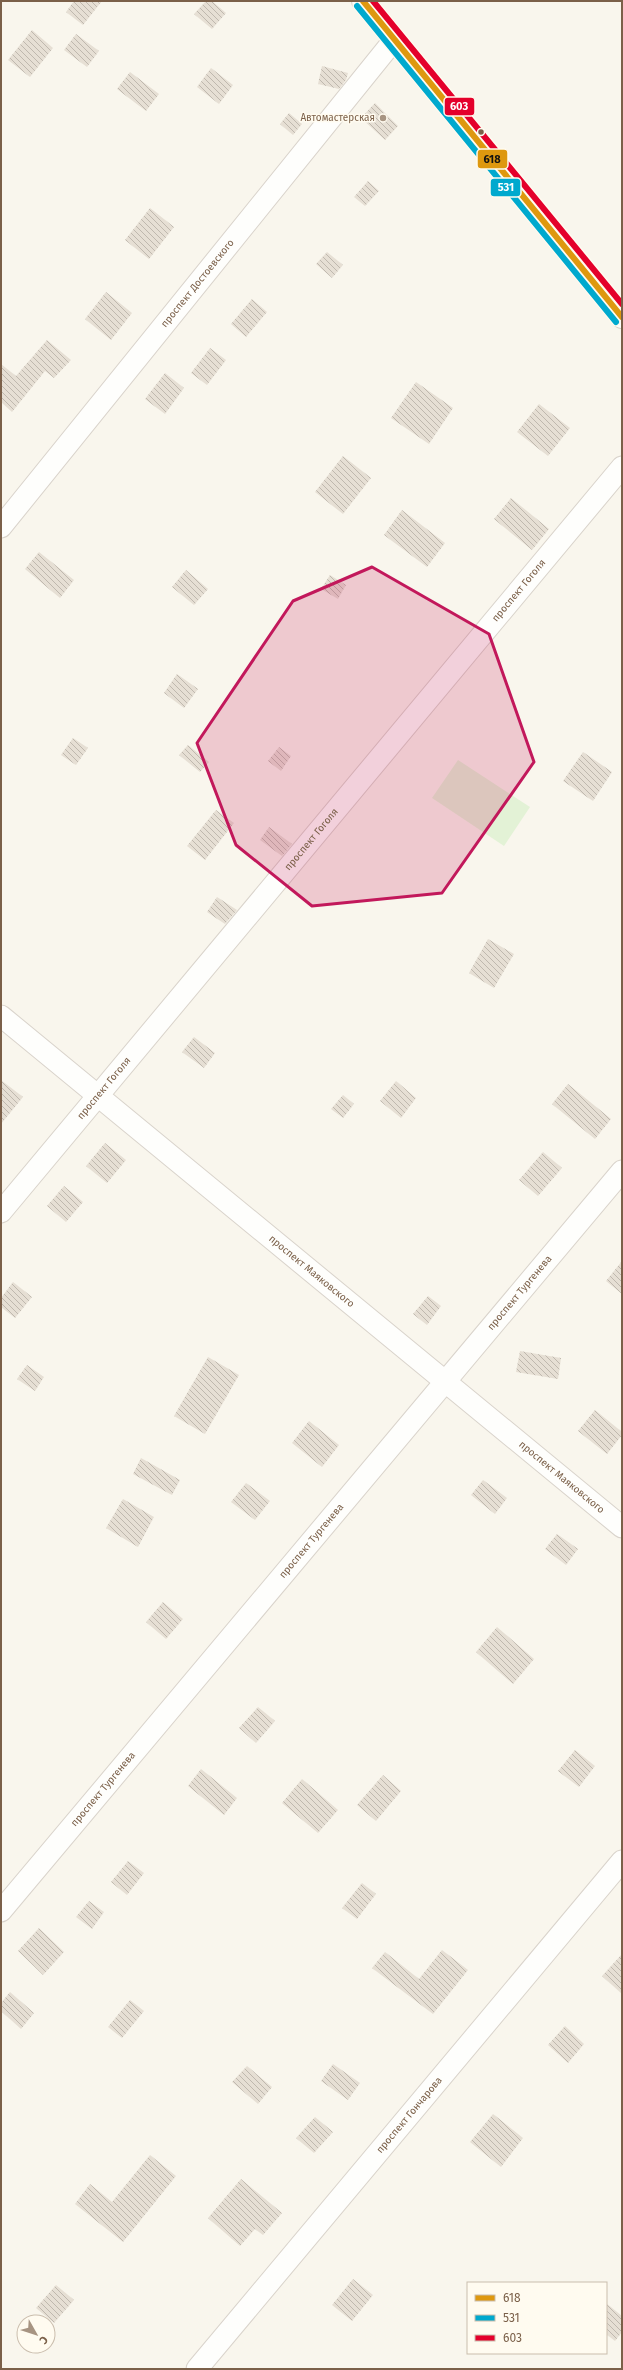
<svg xmlns="http://www.w3.org/2000/svg" width="623" height="2370" viewBox="0 0 623 2370" font-family="'Fira Sans',sans-serif">
<style>
.park{fill:#e3f2d6}
.building{fill:url(#building-back-hatch)}
.lines{fill:none;stroke-linecap:round;stroke-linejoin:round}
.street-casing{stroke:#d9d3cb;stroke-width:23}
.secondary-casing{stroke:#d9d2c9;stroke-width:24}
.street{stroke:#fefefc;stroke-width:21}
.secondary{stroke:#fefefc;stroke-width:22}
.bus-1-casing{stroke:#fffbf0;stroke-width:9}
.bus-2-casing{stroke:#fffbf0;stroke-width:9}
.bus-3-casing{stroke:#fffbf0;stroke-width:9}
.bus-1{stroke:#de980f;stroke-width:6}
.bus-2{stroke:#00a9ce;stroke-width:6}
.bus-3{stroke:#e4002b;stroke-width:6}
.marked{fill:#c2185b;fill-opacity:0.2;stroke:#c2185b;stroke-width:3;stroke-linejoin:round}
.poi-dot{fill:#a79482;stroke:#fffbf0;stroke-width:1.5}
.bus-dot{fill:#7b6049;stroke:#fffbf0;stroke-width:1.5}
.labels{text-anchor:middle;dominant-baseline:central;stroke-width:3;stroke-linejoin:round;paint-order:stroke}
.poi-label{font-size:10px;fill:#7b6049;stroke:#fffbf0;text-anchor:end}
.street-label{font-size:10px;fill:#7b6049;stroke:#fffbf0}
.line-badge{stroke:#fffbf0;stroke-width:1.5}
.badge-label{font-size:11px;text-anchor:middle;font-weight:bold;fill:#fff}
.pale-badge-label{font-size:11px;text-anchor:middle;font-weight:bold;fill:#111}
</style>
<defs>
<pattern id="building-back-hatch" width="6" height="6" patternUnits="userSpaceOnUse"><rect width="6" height="6" fill="#e6dfd4"/><path d="M-1 5l2 2M0 0l6 6M5-1l2 2" fill="none" stroke="#bfb8ae"/></pattern>
</defs>
<rect width="100%" height="100%" fill="#f9f6ed"/>
<polygon class="park" points="458,760 530,807 504,846 432,798"/>
<g class="building">
<polygon points="74,1 102,1 83,25 66,12"/>
<polygon points="206,1 212,1 226,13 212,29 194,14"/>
<polygon points="32,30 53,48 30,77 8,60"/>
<polygon points="76,34 99,51 87,67 64,50"/>
<polygon points="322,66 348,73 346,80 339,89 318,84"/>
<polygon points="211,68 233,85 219,104 197,87"/>
<polygon points="130,72 159,94 146,111 117,89"/>
<polygon points="375,103 398,126 385,140 361,118"/>
<polygon points="289,113 302,124 293,135 280,124"/>
<polygon points="368,181 379,191 365,206 354,197"/>
<polygon points="150,208 174,227 149,259 125,240"/>
<polygon points="327,252 343,265 332,278 316,264"/>
<polygon points="106,292 132,313 111,340 85,319"/>
<polygon points="252,299 267,312 246,337 231,324"/>
<polygon points="47,340 71,360 54,378 45,371 12,412 1,402 1,364 16,376"/>
<polygon points="210,348 226,360 207,385 191,373"/>
<polygon points="165,373 184,388 165,414 145,399"/>
<polygon points="416,382 453,408 429,444 391,418"/>
<polygon points="539,404 570,428 548,456 517,432"/>
<polygon points="343,456 371,478 343,514 315,492"/>
<polygon points="511,498 549,529 532,550 494,519"/>
<polygon points="402,510 445,543 427,567 384,535"/>
<polygon points="39,552 74,580 60,598 25,569"/>
<polygon points="186,570 208,589 194,605 172,587"/>
<polygon points="330,575 346,585 338,599 321,589"/>
<polygon points="177,674 198,689 184,708 164,693"/>
<polygon points="73,738 88,748 76,765 61,755"/>
<polygon points="188,745 209,762 200,772 179,755"/>
<polygon points="279,747 291,756 281,771 268,761"/>
<polygon points="583,752 612,772 593,801 563,781"/>
<polygon points="216,810 234,823 205,860 187,846"/>
<polygon points="269,827 292,844 282,856 260,840"/>
<polygon points="217,897 237,910 225,924 207,912"/>
<polygon points="488,939 514,954 494,988 469,973"/>
<polygon points="194,1037 215,1053 204,1068 182,1052"/>
<polygon points="1,1080 23,1097 1,1124"/>
<polygon points="396,1081 416,1098 401,1118 380,1101"/>
<polygon points="568,1084 611,1119 595,1139 552,1104"/>
<polygon points="343,1095 354,1104 343,1118 331,1109"/>
<polygon points="105,1143 126,1160 107,1183 86,1166"/>
<polygon points="543,1152 562,1168 538,1196 519,1180"/>
<polygon points="64,1186 83,1202 66,1222 47,1206"/>
<polygon points="622,1261 622,1294 606,1281"/>
<polygon points="13,1282 32,1297 15,1318 1,1307 1,1298"/>
<polygon points="428,1296 441,1306 427,1325 413,1314"/>
<polygon points="520,1351 561,1358 558,1379 516,1372"/>
<polygon points="208,1357 239,1375 205,1434 174,1416"/>
<polygon points="27,1365 44,1377 35,1391 17,1379"/>
<polygon points="595,1410 622,1432 622,1435 607,1454 578,1431"/>
<polygon points="309,1421 339,1445 322,1467 292,1443"/>
<polygon points="141,1458 180,1480 172,1495 133,1474"/>
<polygon points="483,1480 507,1498 495,1514 471,1495"/>
<polygon points="246,1483 270,1501 255,1520 231,1502"/>
<polygon points="123,1499 154,1517 138,1547 106,1528"/>
<polygon points="557,1534 578,1549 566,1565 545,1549"/>
<polygon points="163,1602 183,1619 166,1639 146,1622"/>
<polygon points="497,1627 534,1659 513,1684 476,1652"/>
<polygon points="258,1707 275,1721 256,1743 239,1728"/>
<polygon points="575,1750 595,1766 579,1787 558,1771"/>
<polygon points="201,1769 237,1798 224,1815 188,1786"/>
<polygon points="383,1775 401,1791 376,1821 357,1805"/>
<polygon points="302,1779 338,1810 318,1833 282,1803"/>
<polygon points="128,1861 144,1873 127,1895 111,1882"/>
<polygon points="362,1883 376,1894 357,1919 342,1908"/>
<polygon points="89,1901 104,1912 92,1929 76,1917"/>
<polygon points="39,1928 64,1952 43,1975 18,1951"/>
<polygon points="442,1950 468,1970 433,2014 372,1968 385,1952 419,1979"/>
<polygon points="622,1954 622,1994 602,1976"/>
<polygon points="10,1992 34,2013 21,2029 1,2011 1,2003"/>
<polygon points="130,2000 144,2011 122,2038 108,2027"/>
<polygon points="565,2026 584,2044 568,2063 548,2045"/>
<polygon points="333,2064 360,2083 348,2100 321,2081"/>
<polygon points="247,2066 272,2087 258,2104 232,2082"/>
<polygon points="493,2114 523,2138 501,2167 470,2142"/>
<polygon points="315,2117 333,2132 314,2153 296,2138"/>
<polygon points="150,2155 176,2176 123,2242 75,2204 90,2184 112,2202"/>
<polygon points="241,2179 282,2213 263,2235 255,2229 240,2246 208,2218"/>
<polygon points="353,2279 373,2295 352,2321 332,2305"/>
<polygon points="56,2285 74,2300 54,2323 36,2308"/>
<polygon points="606,2303 622,2316 622,2332 615,2341 606,2334"/>
</g>
<g class="lines">
<g class="street-casing">
<g id="street">
<path id="s1" d="M1 527 394 40"/>
<path id="s2" d="M1 1016 622 1527"/>
<path id="s3" d="M1 1212 622 467"/>
<path id="s4" d="M1 1911 622 1171"/>
<path id="s5" d="M197 2369 622 1861"/>
</g>
</g>
<g class="secondary-casing">
<polyline id="secondary" points="363,1 622,317"/>
</g>
<use href="#street" class="street"/>
<use href="#secondary" class="secondary"/>
<g class="bus-1-casing">
<polyline id="bus-1" points="363,1 622,317"/>
</g>
<g class="bus-2-casing">
<polyline id="bus-2" points="357,6 616,322"/>
</g>
<g class="bus-3-casing">
<polyline id="bus-3" points="373,1 622,304"/>
</g>
<use href="#bus-1" class="bus-1"/>
<use href="#bus-2" class="bus-2"/>
<use href="#bus-3" class="bus-3"/>
</g>
<path class="marked" d="M372 567 489 634 534 762 442 893 312 906 236 845 197 743 293 601Z"/>
<circle class="poi-dot" cx="383" cy="118" r="4"/>
<circle class="bus-dot" cx="481" cy="132" r="3.5"/>
<g class="labels">
<g class="poi-label">
<text x="375" y="118">Автомастерская</text>
</g>
<g class="street-label">
<text stroke="none"><textPath href="#s1" startOffset="313">проспект Достоевского</textPath></text>
<text stroke="none"><textPath href="#s3" startOffset="809">проспект Гоголя</textPath></text>
<text stroke="none"><textPath href="#s3" startOffset="485">проспект Гоголя</textPath></text>
<text stroke="none"><textPath href="#s3" startOffset="161">проспект Гоголя</textPath></text>
<text stroke="none"><textPath href="#s2" startOffset="402">проспект Маяковского</textPath></text>
<text stroke="none"><textPath href="#s4" startOffset="807">проспект Тургенева</textPath></text>
<text stroke="none"><textPath href="#s2" startOffset="726">проспект Маяковского</textPath></text>
<text stroke="none"><textPath href="#s4" startOffset="483">проспект Тургенева</textPath></text>
<text stroke="none"><textPath href="#s4" startOffset="159">проспект Тургенева</textPath></text>
<text stroke="none"><textPath href="#s5" startOffset="331">проспект Гончарова</textPath></text>
</g>
</g>
<g class="line-badge">
<rect x="444" y="97" width="31" height="19" rx="4" fill="#e4002b"/>
<rect x="477" y="149" width="31" height="20" rx="4" fill="#de980f"/>
<rect x="490" y="178" width="31" height="19" rx="4" fill="#00a9ce"/>
</g>
<g class="badge-label">
<text x="459" y="110">603</text>
<text x="506" y="191">531</text>
</g>
<g class="pale-badge-label">
<text x="492" y="163">618</text>
</g>
<rect width="623" height="2370" fill="none" stroke="#7b6049" stroke-width="4"/>
<rect x="467" y="2282" width="140" height="72" fill="#fffbf0" stroke="#cabdad"/>
<rect x="475" y="2295" width="20" height="6" fill="#de980f" stroke="#cabdad"/>
<text x="503" y="2302" font-size="12" fill="#7b6049">618</text>
<rect x="475" y="2315" width="20" height="6" fill="#00a9ce" stroke="#cabdad"/>
<text x="503" y="2322" font-size="12" fill="#7b6049">531</text>
<rect x="475" y="2335" width="20" height="6" fill="#e4002b" stroke="#cabdad"/>
<text x="503" y="2342" font-size="12" fill="#7b6049">603</text>
<g transform="translate(36 2334) rotate(129)"><circle r="19" fill="#fffbf0" stroke="#cabdad"/>
<path d="M0-3L7 15L0 10L-7 15Z" fill="#a79482"/>
<text y="-6" font-size="11" font-weight="bold" text-anchor="middle" fill="#7b6049">С</text>
</g>
</svg>
